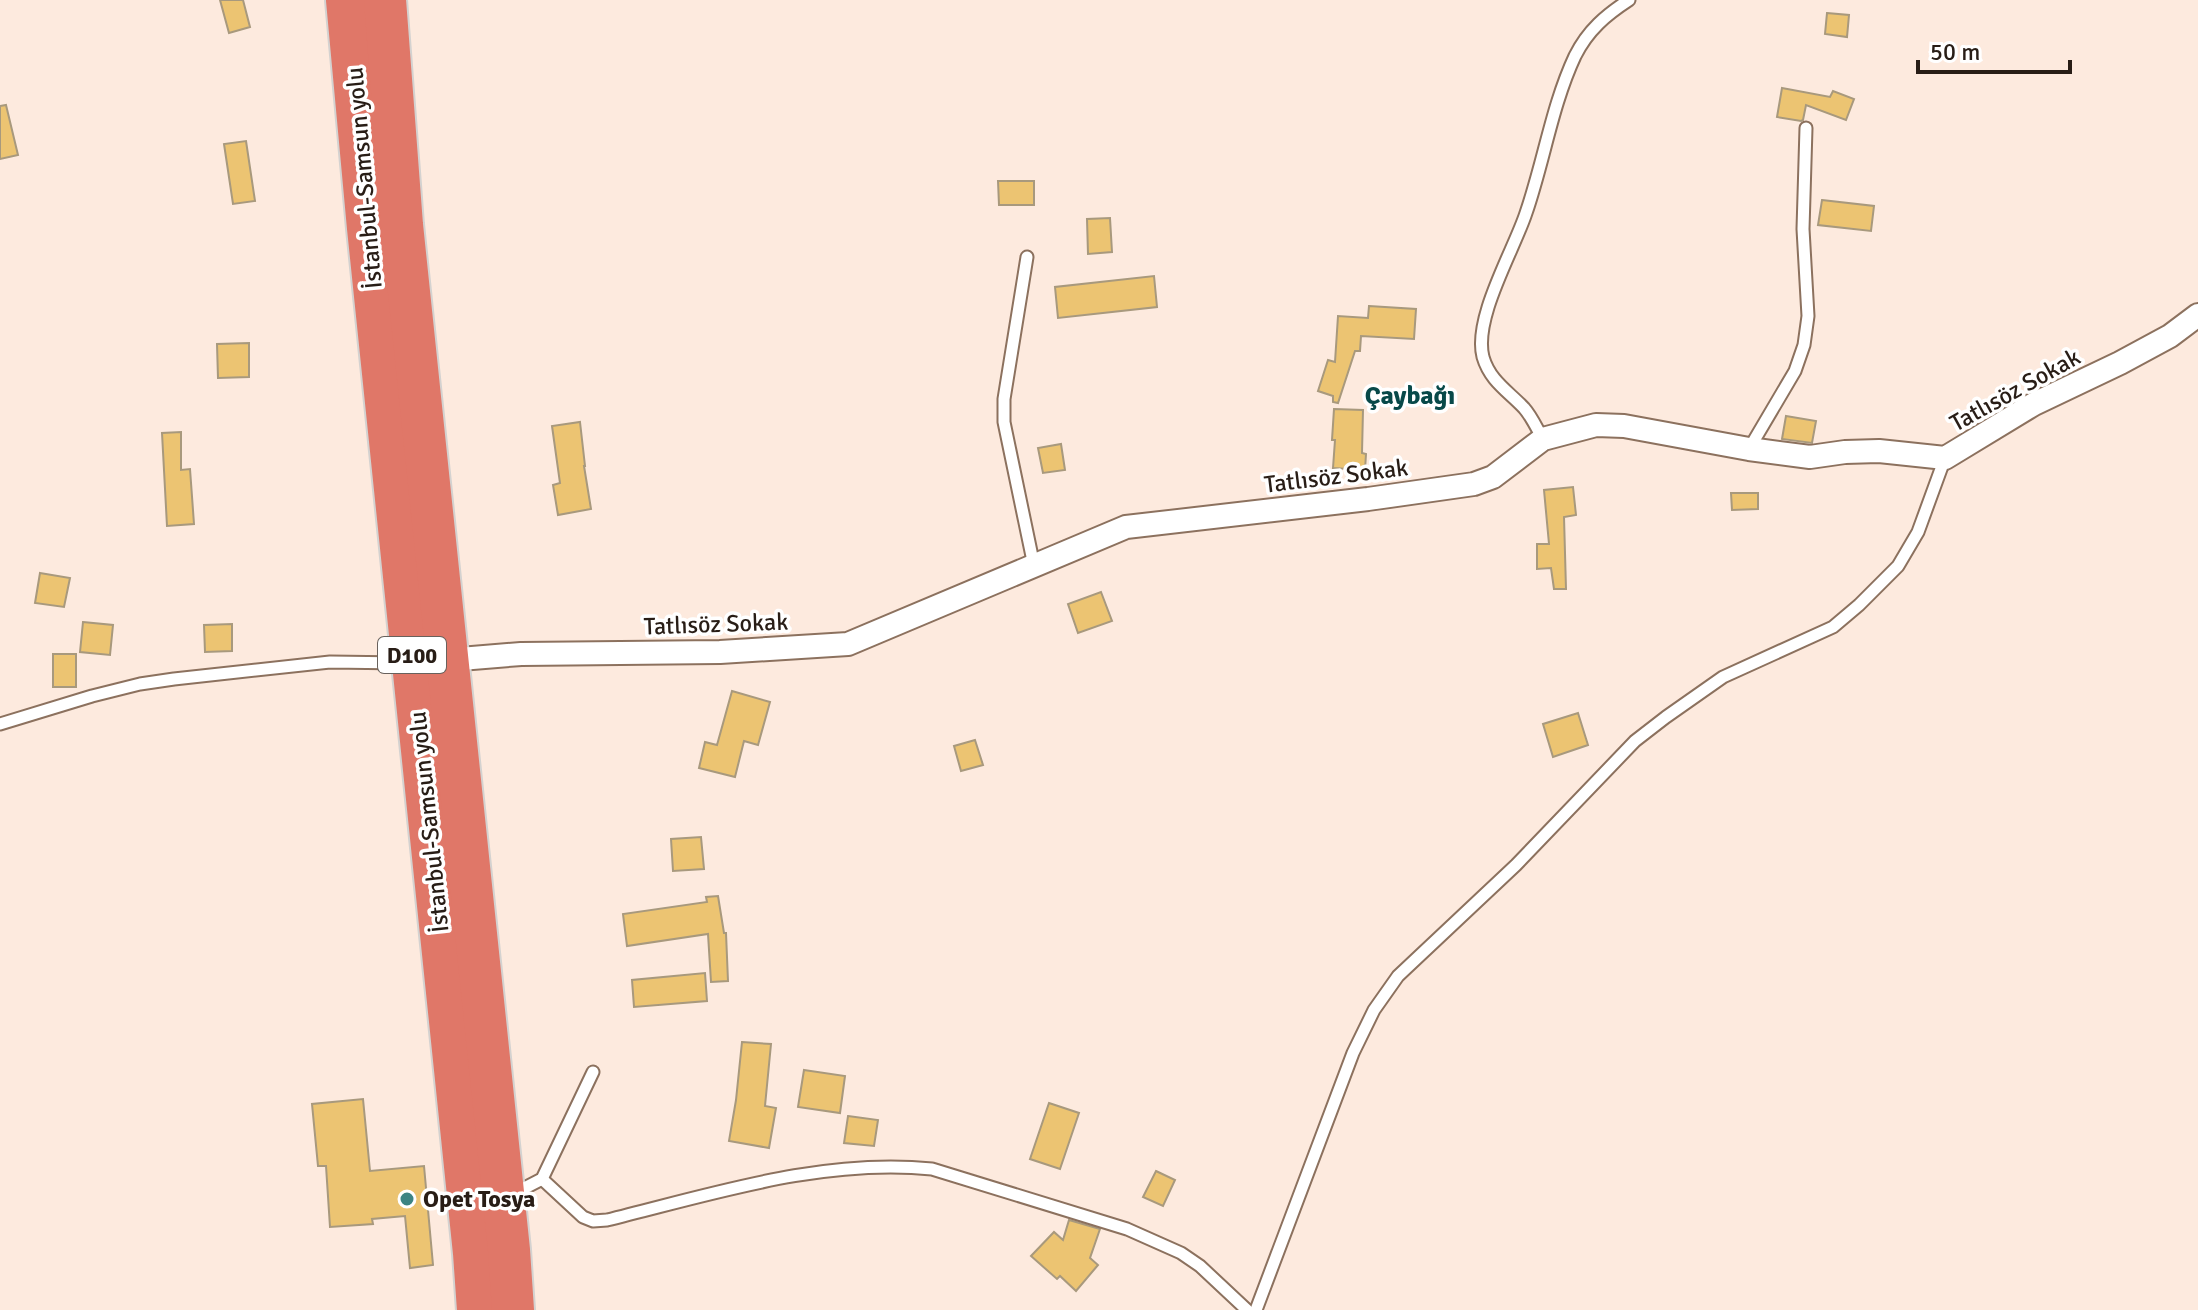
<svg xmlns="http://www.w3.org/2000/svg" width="2198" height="1310" viewBox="0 0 2198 1310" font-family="Signika,sans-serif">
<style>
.building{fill:#ecc472;stroke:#a8997d;stroke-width:2}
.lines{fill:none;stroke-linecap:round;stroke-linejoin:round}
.lane-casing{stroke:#8c715e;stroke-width:15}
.street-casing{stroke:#8c715e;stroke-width:26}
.highway-casing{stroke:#d4d2d0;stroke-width:46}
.lane{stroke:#fff;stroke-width:11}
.street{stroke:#fff;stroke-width:22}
.highway{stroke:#e07768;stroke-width:42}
.poi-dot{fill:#3c8483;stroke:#fff;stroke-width:3}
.labels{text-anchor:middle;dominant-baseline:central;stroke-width:7;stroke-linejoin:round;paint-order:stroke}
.shield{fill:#fff;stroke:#68615c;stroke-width:2}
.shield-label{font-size:22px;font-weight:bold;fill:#281d16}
.street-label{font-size:24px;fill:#281d16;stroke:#fff}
.poi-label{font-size:24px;font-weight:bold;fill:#281d16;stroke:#fff;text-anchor:start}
.neighbourhood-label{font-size:26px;font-weight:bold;fill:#084949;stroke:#fff}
</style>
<rect width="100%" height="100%" fill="#fdeade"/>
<g class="building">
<polygon points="220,0 243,0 250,27 229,33"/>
<polygon points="1827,13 1849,15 1847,37 1825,34"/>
<polygon points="1782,88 1830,97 1833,91 1854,99 1846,120 1806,105 1803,120 1801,121 1777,117"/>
<polygon points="6,105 18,155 0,159 0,106"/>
<polygon points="246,141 255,201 233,204 224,144"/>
<polygon points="998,181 1034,181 1034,205 999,205"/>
<polygon points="1822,200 1874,206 1871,231 1818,225"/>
<polygon points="1110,218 1112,252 1088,254 1087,219"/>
<polygon points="1154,276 1157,307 1058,318 1055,287"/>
<polygon points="1369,306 1416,309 1414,339 1361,336 1360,351 1355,351 1338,403 1333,402 1333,396 1318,391 1328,360 1335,362 1338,316 1368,318"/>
<polygon points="249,343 249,377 218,378 217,344"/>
<polygon points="1334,409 1363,410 1362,453 1366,454 1365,470 1333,468 1335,440 1332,440"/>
<polygon points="1786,416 1816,421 1812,443 1782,439"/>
<polygon points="580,422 585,466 584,466 591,509 558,515 553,485 560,483 552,426"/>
<polygon points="181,432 181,470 190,469 194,524 167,526 162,433"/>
<polygon points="1061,444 1065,470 1043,473 1038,448"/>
<polygon points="1573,487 1576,515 1564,517 1566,589 1554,589 1551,568 1537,569 1537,544 1549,544 1544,490"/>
<polygon points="1731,493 1758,493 1758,509 1732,510"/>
<polygon points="40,573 70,578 64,607 35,603"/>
<polygon points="1101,592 1112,621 1078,633 1068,604"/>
<polygon points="83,622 113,625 110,655 80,652"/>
<polygon points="232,624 232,651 205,652 204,625"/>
<rect x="53" y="654" width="23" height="33"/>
<polygon points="732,691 770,702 758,745 744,741 735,777 699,768 705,742 717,745"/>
<polygon points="1578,713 1588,745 1553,757 1543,724"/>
<polygon points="975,740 983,765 961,771 954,746"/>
<polygon points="701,837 704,869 673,871 671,839"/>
<polygon points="718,896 724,933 726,933 728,981 711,982 708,934 627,946 623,914 707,902 706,897"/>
<polygon points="705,973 707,1001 634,1007 632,980"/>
<polygon points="742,1042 771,1044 765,1106 776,1108 769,1148 729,1141 736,1100"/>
<polygon points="804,1070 845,1076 840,1113 798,1107"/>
<polygon points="363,1099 370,1171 424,1166 433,1265 410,1268 405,1216 372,1219 373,1224 330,1227 326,1166 318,1166 312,1104"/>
<polygon points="1049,1103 1079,1113 1060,1169 1030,1159"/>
<polygon points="848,1116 878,1120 874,1146 844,1143"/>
<polygon points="1156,1171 1175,1180 1163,1206 1143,1197"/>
<polygon points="1069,1220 1100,1229 1090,1258 1098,1265 1076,1291 1060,1276 1057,1279 1031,1256 1054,1232 1063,1240"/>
</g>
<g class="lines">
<g class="lane-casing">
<g id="lane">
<polyline points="1027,257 1004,399 1004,422 1034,566"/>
<path d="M1543 439C1537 429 1532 417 1524 408 1508 391 1490 381 1483 357 1473 318 1514 250 1526 213 1544 161 1552 105 1575 56 1588 30 1606 15 1629 0"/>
<polyline points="1749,449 1795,371 1804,345 1808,316 1803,229 1806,128"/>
<polyline points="0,724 92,696 140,684 174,679 330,662 404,663"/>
<path d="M542 1179 583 1217 593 1221 607 1220C713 1194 822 1158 932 1169L1127 1229 1181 1253 1200 1266 1247 1310"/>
<polyline points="513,1194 542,1179 593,1072"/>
<polyline points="1256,1310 1353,1053 1374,1010 1398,976 1516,865 1635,741 1666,717 1723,677 1833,627 1859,605 1898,566 1918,532 1945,458"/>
</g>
</g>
<g class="street-casing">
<polyline id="street" points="448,660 521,654 720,652 848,644 1126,527 1368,499 1474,484 1493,477 1543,439 1596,425 1624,426 1749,449 1810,457 1845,452 1879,451 1945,458 2034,404 2120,363 2170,336 2198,315"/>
</g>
<g class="highway-casing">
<g id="highway">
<polyline points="347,0 368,228 474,1253 478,1310"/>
<polyline points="385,0 402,225 509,1250 513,1310"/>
</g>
</g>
<use href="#lane" class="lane"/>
<use href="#street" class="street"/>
<use href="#highway" class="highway"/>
</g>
<circle class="poi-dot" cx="407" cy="1199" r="8"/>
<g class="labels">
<rect class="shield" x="378" y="637" width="68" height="36" rx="6"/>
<g class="shield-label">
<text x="412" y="655">D100</text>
</g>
<g class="street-label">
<text transform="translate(364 178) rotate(-95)">İstanbul-Samsun yolu</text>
<text transform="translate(2015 390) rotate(-29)">Tatlısöz Sokak</text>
<text transform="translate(1336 476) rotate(-7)">Tatlısöz Sokak</text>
<text transform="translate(716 624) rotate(-2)">Tatlısöz Sokak</text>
<text transform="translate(429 822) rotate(-96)">İstanbul-Samsun yolu</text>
</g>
<g class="poi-label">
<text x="423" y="1199">Opet Tosya</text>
</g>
<g class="neighbourhood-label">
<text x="1410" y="396">Çaybağı</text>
</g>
</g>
<path d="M1918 60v12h152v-12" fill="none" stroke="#281d16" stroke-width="4"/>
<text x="1930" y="60" font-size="24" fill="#281d16" stroke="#ffffff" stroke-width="6" paint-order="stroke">50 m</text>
</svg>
